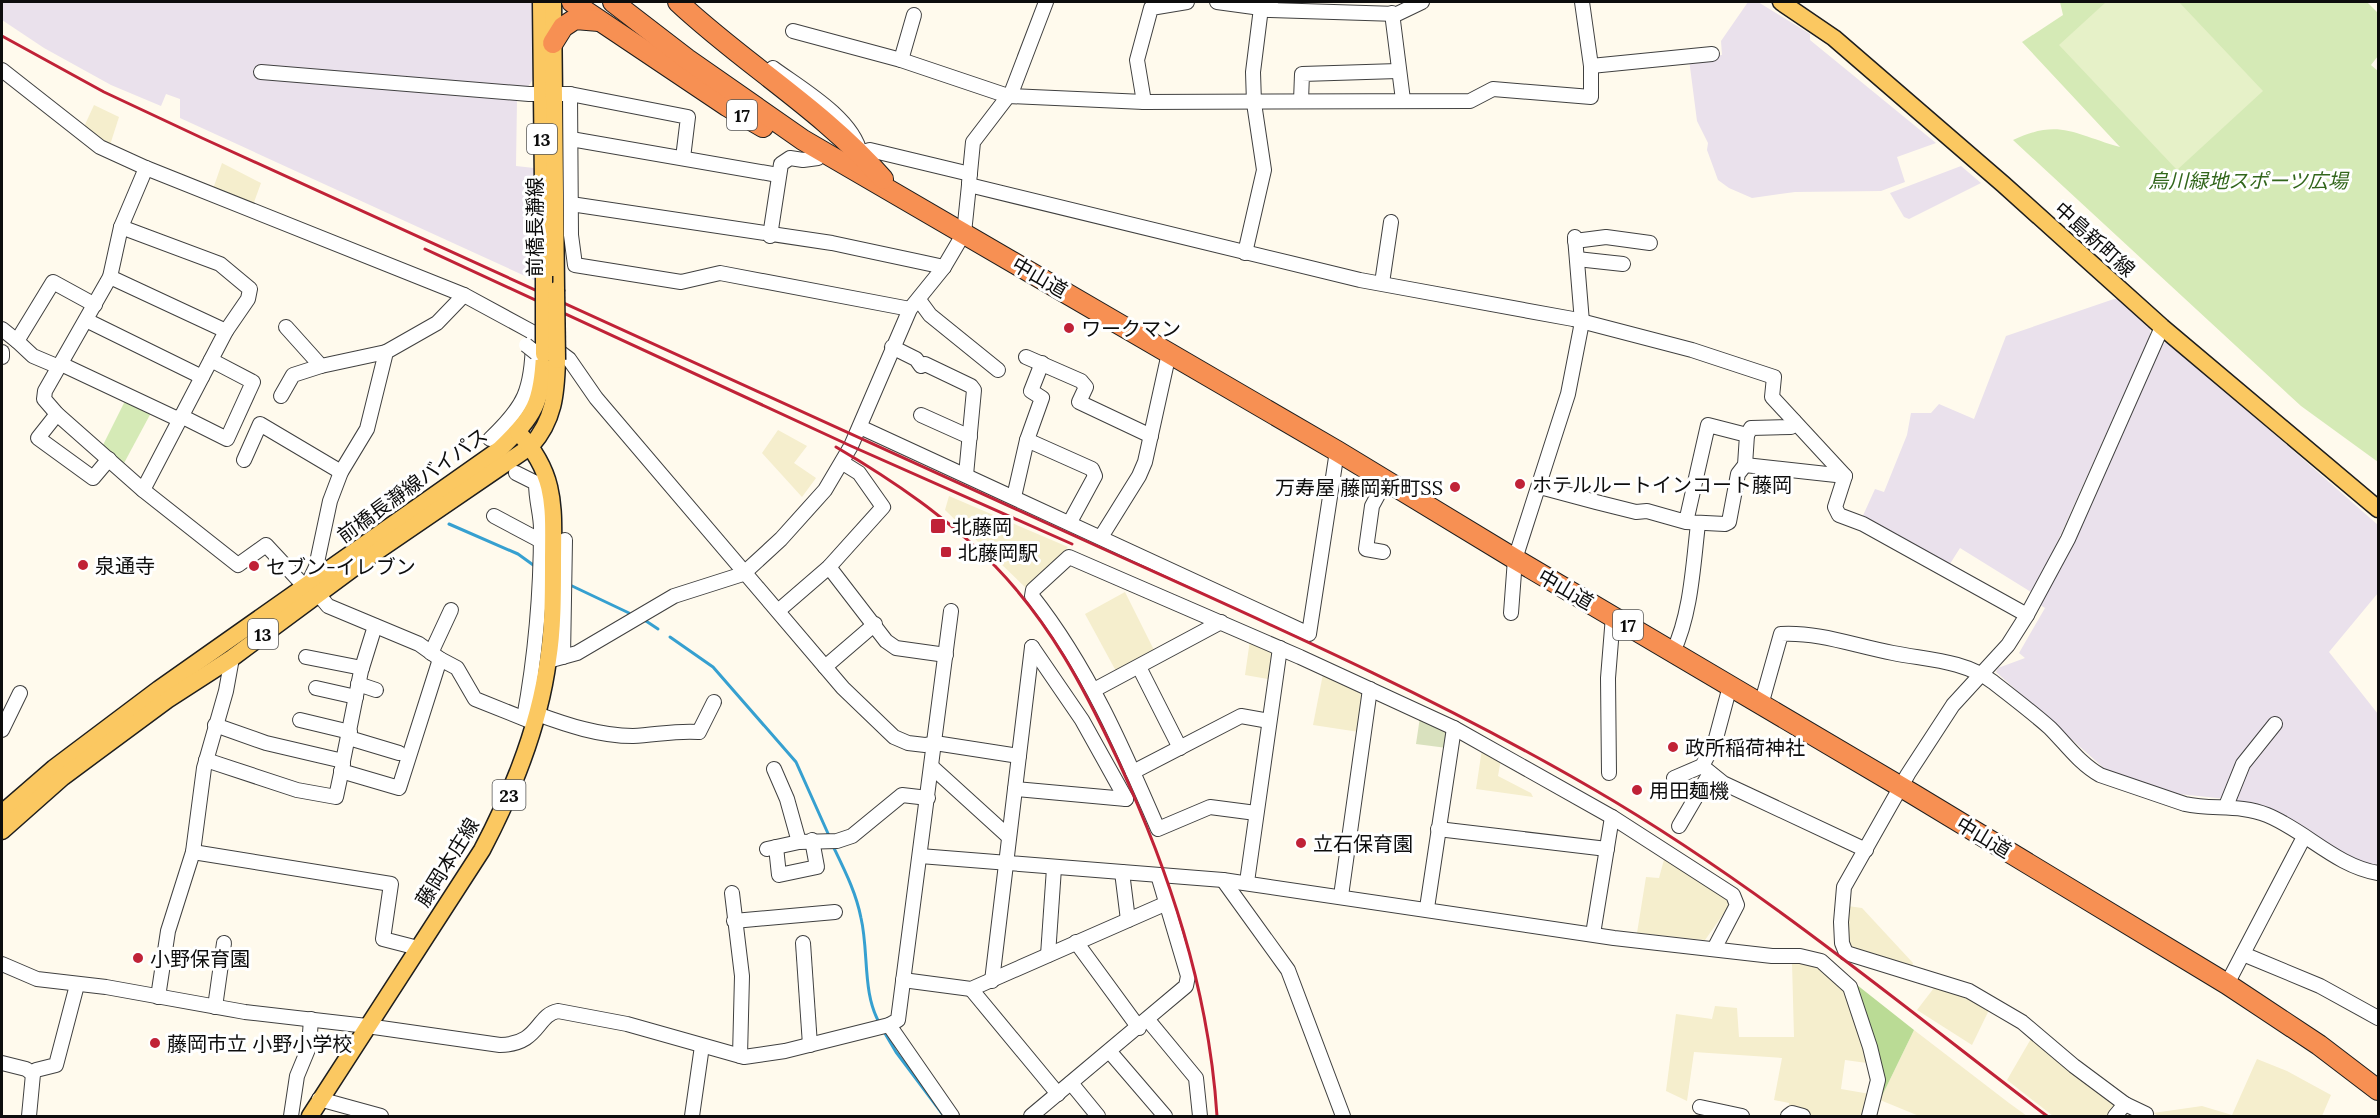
<svg xmlns="http://www.w3.org/2000/svg" width="2380" height="1118" viewBox="0 0 2380 1118" font-family="Lora,'Noto Sans JP',serif">
<style>
.industrial{fill:#eae1ec}
.farmland{fill:#f5eecd}
.green{fill:#d5eab6}
.forest{fill:#badb95}
.cemetery{fill:#d9e1be}
.pitch{fill:#e6f1c8}
.lines{fill:none;stroke-linecap:round;stroke-linejoin:round}
.stream{stroke:#36a0d0;stroke-width:3}
.minor-casing{stroke:#404040;stroke-width:16}
.major-casing{stroke:#1e1e1e;stroke-width:19}
.highway-casing{stroke:#1e1e1e;stroke-width:22}
.minor{stroke:#fff;stroke-width:14}
.major{stroke:#fbc861;stroke-width:16}
.highway{stroke:#f79053;stroke-width:20}
.rail{stroke:#c02237;stroke-width:3}
.minor-bridge-casing{stroke:#404040;stroke-width:16;stroke-linecap:butt}
.major-bridge-casing{stroke:#1e1e1e;stroke-width:19;stroke-linecap:butt}
.minor-bridge{stroke:#fff;stroke-width:14}
.major-bridge{stroke:#fbc861;stroke-width:16}
.poi-dot{fill:#c02237;stroke:#fff;stroke-width:2}
.labels{text-anchor:middle;dominant-baseline:central;stroke-width:6;stroke-linejoin:round;paint-order:stroke}
.shield{fill:#fff;stroke:#565656;stroke-width:1.5}
.shield-label{font-size:18px;font-weight:bold;fill:#0d0d0d}
.park-label{font-size:20px;font-style:italic;fill:#32661c;stroke:#fff}
.street-label{font-size:20px;fill:#0d0d0d;stroke:#fff}
.poi-label{font-size:20px;fill:#0d0d0d;stroke:#fff;text-anchor:start}
</style>
<rect width="100%" height="100%" fill="#fffaed"/>
<g class="industrial">
<polygon points="2,2 533,2 533,79 528,87 499,98 517,100 516,166 534,168 536,281 180,118 180,99 166,94 161,106 111,85 44,48 2,20"/>
<polygon points="1748,2 1758,2 1810,34 1810,40 1936,143 1897,157 1905,182 1881,191 1795,192 1752,198 1729,188 1718,180 1707,150 1708,143 1697,121 1689,59 1722,55 1721,41"/>
<polygon points="1961,166 1981,183 1909,219 1904,217 1890,193"/>
<polygon points="2114,299 2120,299 2150,327 2150,336 2053,552 2031,592 1960,548 1948,567 1861,520 1875,489 1884,492 1907,435 1911,413 1931,413 1939,404 1974,419 2006,336"/>
<polygon points="2167,342 2175,347 2378,525 2378,593 2329,652 2378,714 2378,866 2355,860 2277,813 2226,799 2179,794 2106,770 1996,672 1998,668 2025,658 2019,653 2045,608 2040,605 2076,539 2162,344"/>
</g>
<g class="farmland">
<polygon points="94,105 119,117 110,145 83,129"/>
<polygon points="222,163 261,183 253,205 213,189"/>
<polygon points="778,430 807,446 794,463 816,478 802,497 762,453"/>
<polygon points="949,496 1068,547 1027,589 945,510"/>
<polygon points="1125,592 1155,652 1117,673 1085,614"/>
<polygon points="1250,640 1273,649 1273,680 1245,675"/>
<polygon points="1323,674 1362,690 1365,696 1359,732 1313,725"/>
<polygon points="1482,749 1501,759 1498,776 1531,793 1533,797 1476,789"/>
<polygon points="1665,856 1730,901 1729,906 1705,940 1637,933 1646,877 1659,878"/>
<polygon points="1848,906 1862,908 1913,963 1912,968 1850,949 1846,937"/>
<polygon points="1792,962 1827,970 1846,992 1867,1063 1845,1060 1841,1089 1870,1094 1862,1116 1813,1116 1788,1110 1789,1103 1774,1100 1782,1058 1694,1052 1687,1101 1666,1091 1676,1014 1712,1019 1715,1006 1737,1008 1739,1037 1794,1037"/>
<polygon points="1937,984 1989,1010 1972,1045 1917,1010"/>
<polygon points="1914,1030 2009,1103 2027,1116 1919,1116 1880,1100"/>
<polygon points="2032,1037 2118,1104 2108,1116 2053,1116 2007,1080"/>
<polygon points="2257,1059 2287,1071 2331,1095 2322,1116 2159,1116 2153,1113 2202,1106 2232,1115"/>
</g>
<g class="green">
<path d="M2060 2H2367L2378 13V56L2371 65 2378 71V462L2301 406 2013 140C2060 118 2075 135 2120 147L2022 42 2063 15Z"/>
<polygon points="126,399 152,411 123,465 102,447"/>
</g>
<polygon class="forest" points="1852,981 1914,1030 1880,1100 1881,1091"/>
<path class="cemetery" d="M1420 717C1438 726 1450 726 1447 748L1416 744Z"/>
<polygon class="pitch" points="2106,2 2179,2 2263,91 2177,170 2059,45"/>
<g class="lines">
<g class="stream">
<polyline points="449,524 518,554 536,567"/>
<polyline points="570,585 629,613"/>
<polyline points="646,621 658,629"/>
<polyline points="670,637 713,667 796,762 830,838"/>
<path d="M832 844C844 869 856 892 861 918 869 952 862 994 880 1024"/>
<polyline points="883,1030 896,1052 944,1116"/>
</g>
<g class="minor-casing">
<g id="minor">
<polyline points="1217,2 1261,8"/>
<polyline points="1269,10 1397,14 1422,2"/>
<polyline points="1392,13 1403,100"/>
<polyline points="793,31 901,60 1008,96 1144,102 1470,101 1493,89 1591,97 1591,66 1582,2"/>
<polyline points="901,60 914,15"/>
<polyline points="1591,66 1712,54"/>
<path d="M773 68C800 88 853 118 860 153L870 150 970 174"/>
<polyline points="2,70 100,147 146,168 464,295 534,333 569,359 596,398 843,688 894,737 908,743 925,745 935,743 1019,756"/>
<polyline points="261,72 529,94 570,94 688,117 683,158"/>
<polyline points="570,94 571,235 575,265 681,282 720,273 910,309"/>
<polyline points="1301,101 1302,74 1398,71"/>
<polyline points="1144,102 1137,60 1151,8 1187,2"/>
<polyline points="571,139 778,175"/>
<polyline points="146,168 121,227 110,277 45,391 44,399 57,414 143,490 238,565 266,545 306,588 316,567 330,501 341,472 367,429 386,352 437,323 464,295"/>
<polyline points="969,183 973,142 1012,91 1046,2"/>
<polyline points="571,204 832,243 944,267"/>
<polyline points="121,227 220,264 250,289 248,299 226,331 143,490"/>
<polyline points="770,236 781,164 790,158 803,160 818,158"/>
<polyline points="1575,241 1606,237 1650,243"/>
<polyline points="1245,253 1264,170 1254,103 1253,72 1261,8 1269,10 1271,2"/>
<polyline points="1577,259 1623,264"/>
<polyline points="110,277 226,331"/>
<polyline points="1382,283 1391,222"/>
<polyline points="919,300 930,315 998,370"/>
<polyline points="86,320 202,377"/>
<polyline points="286,327 321,366 386,352"/>
<polyline points="2,329 17,341"/>
<polyline points="892,347 916,359 921,366 925,364 971,386 974,390 966,475"/>
<polyline points="2,352 2,357"/>
<polyline points="1026,357 1081,381 1086,387 1079,402 1151,436"/>
<polyline points="1042,363 1031,391 1042,398 1027,440 1092,469 1095,476 1070,522"/>
<polyline points="61,364 180,420"/>
<polyline points="59,367 33,356 17,341 53,282 95,305"/>
<polyline points="281,396 293,375 321,366"/>
<polyline points="57,414 38,438 93,478 109,459"/>
<polyline points="921,415 970,437"/>
<polyline points="181,416 227,439 253,382 211,360"/>
<polyline points="860,427 1309,634 1337,451"/>
<polyline points="1747,435 1751,428 1791,427 1794,421"/>
<path d="M490 439C525 406 532 390 533 341"/>
<polyline points="244,460 260,424 341,472"/>
<polyline points="1745,465 1845,476"/>
<path d="M516 473 536 483C536 501 541 514 541 529 541 596 536 653 524 718"/>
<polyline points="1540,487 1596,502 1636,512 1647,511 1686,522 1725,524 1729,522 1738,474 1745,465 1747,435 1708,425 1686,522"/>
<polyline points="1014,497 1027,440"/>
<polyline points="494,516 541,541"/>
<polyline points="1101,537 1139,476 1145,462 1169,353"/>
<polyline points="1383,552 1366,549 1372,506 1386,480"/>
<polyline points="829,567 886,641 896,648 946,655"/>
<polyline points="318,594 328,606 419,644 440,659 457,668 475,699 535,723"/>
<polyline points="778,611 829,567 883,507 859,473 843,463"/>
<polyline points="1511,613 1515,559 1568,394 1582,322 1575,237"/>
<polyline points="1032,647 1082,720 1126,799"/>
<path d="M1673 652C1691 614 1693 566 1698 524"/>
<polyline points="431,653 451,610"/>
<polyline points="306,657 362,668"/>
<polyline points="563,657 565,540"/>
<polyline points="548,661 577,653 674,596 743,574 781,539 825,490 851,446 910,309 944,267 964,233 969,185 1360,280 1573,319 1692,350 1774,377 1772,397 1845,476 1835,507 1839,515 1863,524 2027,615"/>
<polyline points="825,667 875,624"/>
<polyline points="1139,667 1180,748"/>
<polyline points="358,684 376,690"/>
<polyline points="316,688 356,697"/>
<polyline points="1094,690 1221,622"/>
<path d="M1761 705 1781 634C1820 632 1855 646 1893 653 1928 660 1963 660 1993 682 2012 697 2032 712 2050 728 2066 744 2079 763 2100 775L2185 804C2212 810 2240 804 2267 815 2306 831 2336 866 2378 873"/>
<path d="M537 714C567 725 600 736 633 736 656 735 677 730 699 732L714 702"/>
<polyline points="300,720 350,732"/>
<polyline points="215,725 266,743 343,761 361,671 375,626"/>
<polyline points="2,730 20,693"/>
<polyline points="349,738 399,753"/>
<polyline points="206,760 297,790 336,797 343,764"/>
<polyline points="1702,766 1723,783 1866,850"/>
<polyline points="932,767 1009,837"/>
<polyline points="774,769 787,799 799,842"/>
<polyline points="341,771 399,788 440,659"/>
<polyline points="1133,772 1241,716 1269,721"/>
<polyline points="1609,773 1608,678 1613,616"/>
<polyline points="1674,778 1702,766 1715,742 1730,686"/>
<polyline points="1015,789 1126,799"/>
<polyline points="2226,806 2243,764 2275,724"/>
<path d="M1256 813 1210 807 1158 829C1123 748 1088 667 1032 596L1033 590 1069 557 1300 657 1454 728 1612 817 1733 895 1737 905 1714 949"/>
<polyline points="1679,826 1710,773"/>
<polyline points="1438,829 1607,849"/>
<polyline points="776,847 779,875 817,867 812,840"/>
<polyline points="767,849 799,842 837,841 852,836 902,795 928,798"/>
<polyline points="193,852 391,884 383,939 418,948"/>
<polyline points="920,856 1223,880 1614,938 1772,956 1800,956 1821,961 1850,987 1870,1047 1878,1080 1869,1116"/>
<polyline points="1122,872 1128,920"/>
<polyline points="1223,880 1288,970 1343,1116"/>
<polyline points="1247,882 1280,648"/>
<polyline points="732,893 742,976 740,1056"/>
<polyline points="1341,896 1370,689"/>
<polyline points="1427,908 1454,728"/>
<polyline points="734,921 835,912"/>
<polyline points="1593,934 1612,817"/>
<polyline points="1076,942 1139,1028"/>
<polyline points="803,943 810,1045"/>
<polyline points="1846,953 1842,943 1841,922 1844,887 1908,774 1953,705 2008,645 2027,615 2068,539 2162,327"/>
<polyline points="1846,953 1969,991 2022,1022 2074,1066 2125,1104 2146,1114"/>
<polyline points="2243,954 2320,986 2378,1018"/>
<polyline points="1048,955 1054,868"/>
<path d="M2 964 37 979 106 987 245 1012 367 1026 500 1045C540 1044 536 1015 558 1011L627 1024 744 1057 785 1051 889 1025 898 1020 951 611"/>
<polyline points="903,980 971,989 1167,903"/>
<polyline points="992,981 1032,647"/>
<polyline points="2227,984 2304,837"/>
<polyline points="971,989 1058,1094"/>
<polyline points="158,997 168,931 193,852 204,768 226,691 232,658"/>
<polyline points="215,1007 224,943"/>
<polyline points="1148,1020 1196,1078 1200,1116"/>
<polyline points="889,1025 952,1116"/>
<polyline points="1110,1052 1165,1116"/>
<polyline points="2,1063 26,1069 33,1074"/>
<polyline points="1071,1083 1098,1116"/>
<polyline points="319,1099 381,1116"/>
<polyline points="1700,1107 1742,1116"/>
<polyline points="29,1116 33,1074 36,1070 56,1065 77,985"/>
<polyline points="291,1116 297,1076 309,1047 311,1019"/>
<polyline points="692,1116 702,1046"/>
<polyline points="1031,1116 1186,986 1188,976 1158,875"/>
<polyline points="1788,1116 1792,1113 1803,1116"/>
<polyline points="2115,1116 2125,1104"/>
</g>
</g>
<g class="major-casing">
<g id="major">
<polyline points="541,2 544,276"/>
<polyline points="553,2 556,290"/>
<polyline points="1781,2 1834,38 2003,184 2162,327 2378,509"/>
<path d="M2 813 54 768 159 689 500 449C535 415 542 403 544 354"/>
<path d="M2 831 63 777 167 700 232 658 363 561 531 446C554 420 556 394 557 360"/>
<path d="M310 1116 482 850C513 791 539 728 548 660 553 629 553 596 553 564 553 508 558 476 518 432"/>
</g>
</g>
<g class="highway-casing">
<g id="highway">
<polyline points="572,2 727,106 763,127"/>
<polyline points="613,2 687,59 803,140 1337,451 1515,559 1913,794 2227,984 2319,1045 2378,1090"/>
<path d="M678 2C744 64 823 110 883 179"/>
<polyline points="553,43 563,27 575,19 599,21"/>
</g>
</g>
<use href="#minor" class="minor"/>
<use href="#major" class="major"/>
<use href="#highway" class="highway"/>
<g class="rail">
<path d="M2 36 104 92 202 138C487 267 772 396 1055 527 1237 610 1422 689 1595 790 1755 883 1900 1004 2047 1116"/>
<polyline points="425,249 851,446 1072,544"/>
<path d="M836 447C894 481 948 518 995 566 1050 623 1083 686 1116 756 1169 870 1209 990 1217 1116"/>
</g>
<g class="minor-bridge-casing">
<polyline id="minor-bridge" points="526,345 536,353"/>
</g>
<g class="major-bridge-casing">
<g id="major-bridge">
<polyline points="544,276 544,354"/>
<polyline points="556,290 557,360"/>
</g>
</g>
<use href="#minor-bridge" class="minor-bridge"/>
<use href="#major-bridge" class="major-bridge"/>
</g>
<g class="poi-dot">
<circle cx="1069" cy="328" r="6"/>
<circle cx="1520" cy="484" r="6"/>
<circle cx="1455" cy="487" r="6"/>
<rect x="930" y="518" width="16" height="16" rx="3"/>
<rect x="940" y="546" width="12" height="12" rx="3"/>
<circle cx="83" cy="565" r="6"/>
<circle cx="254" cy="566" r="6"/>
<circle cx="1673" cy="747" r="6"/>
<circle cx="1637" cy="790" r="6"/>
<circle cx="1301" cy="843" r="6"/>
<circle cx="138" cy="958" r="6"/>
<circle cx="155" cy="1043" r="6"/>
</g>
<g class="labels">
<g class="shield">
<rect x="727" y="100" width="30" height="30" rx="4.5"/>
<rect x="527" y="124" width="30" height="30" rx="4.5"/>
<rect x="1613" y="610" width="30" height="30" rx="4.5"/>
<rect x="248" y="619" width="30" height="30" rx="4.5"/>
<rect x="492.5" y="780" width="33" height="30" rx="4.5"/>
</g>
<g class="shield-label">
<text x="742" y="115">17</text>
<text x="542" y="139">13</text>
<text x="1628" y="625">17</text>
<text x="263" y="634">13</text>
<text x="509" y="795">23</text>
</g>
<g class="park-label">
<text x="2248" y="180">烏川緑地スポーツ広場</text>
</g>
<g class="street-label">
<text transform="translate(534 227) rotate(-90)">前橋長瀞線</text>
<text transform="translate(2095 239) rotate(42)">中島新町線</text>
<text transform="translate(1040 277) rotate(30)">中山道</text>
<text transform="translate(412 485) rotate(-36)">前橋長瀞線バイパス</text>
<text transform="translate(1566 589) rotate(30)">中山道</text>
<text transform="translate(1984 837) rotate(31)">中山道</text>
<text transform="translate(447 862) rotate(-58)">藤岡本庄線</text>
</g>
<g class="poi-label">
<text x="1081" y="328">ワークマン</text>
<text x="1532" y="484">ホテルルートインコート藤岡</text>
<text x="1443" y="487" text-anchor="end">万寿屋 藤岡新町SS</text>
<text x="952" y="526">北藤岡</text>
<text x="958" y="552">北藤岡駅</text>
<text x="95" y="565">泉通寺</text>
<text x="266" y="566">セブン-イレブン</text>
<text x="1685" y="747">政所稲荷神社</text>
<text x="1649" y="790">用田麺機</text>
<text x="1313" y="843">立石保育園</text>
<text x="150" y="958">小野保育園</text>
<text x="167" y="1043">藤岡市立 小野小学校</text>
</g>
</g>
<rect width="2380" height="1118" fill="none" stroke="#0d0d0d" stroke-width="6"/>
</svg>
